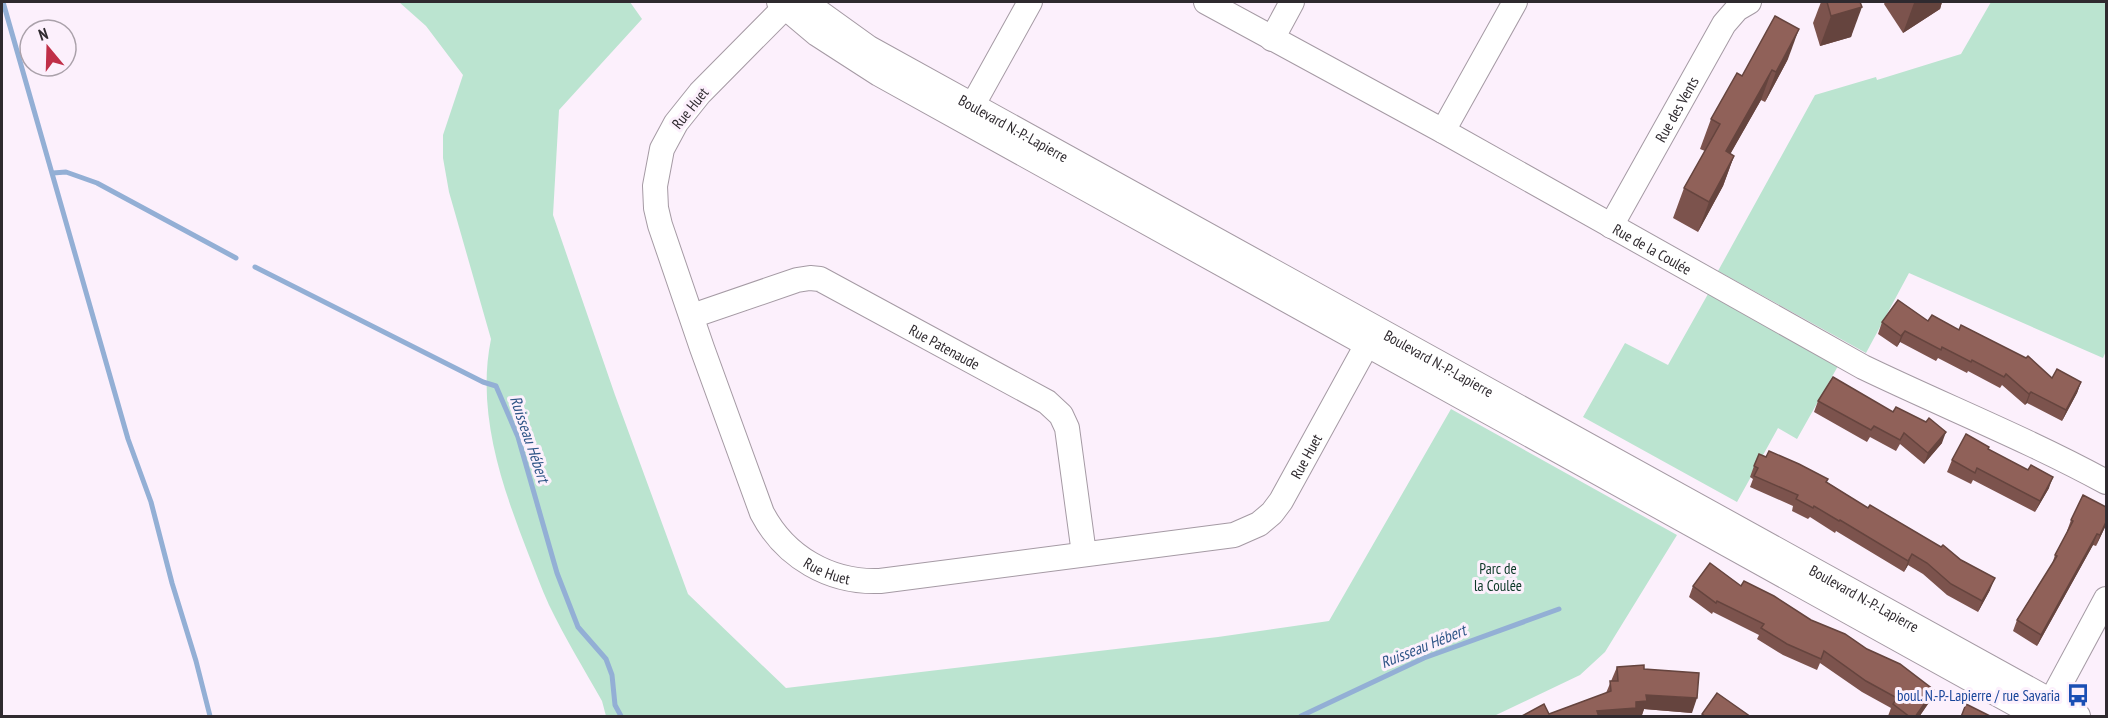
<svg xmlns="http://www.w3.org/2000/svg" width="2108" height="718" viewBox="0 0 2108 718" font-family="'PT Sans Narrow',sans-serif">
<style>
.green{fill:#bbe4d0}
.lines{fill:none;stroke-linecap:round;stroke-linejoin:round}
.stream{stroke:#93afd5;stroke-width:5}
.minor-casing{stroke:#a59aa4;stroke-width:26}
.minor{stroke:#fff;stroke-width:24}
.wall{fill:#7c534d}
.shaded-wall{fill:#65443e}
.building{fill:#906159;stroke:#65443e;stroke-width:1.5}
.labels{text-anchor:middle;dominant-baseline:central;stroke-width:6;stroke-linejoin:round;paint-order:stroke}
.street-label{font-size:15px;fill:#2f2a2f;stroke:#fcf0fc}
.park-label{font-size:15px;fill:#0c3827;stroke:#fcf0fc}
.transit-label{font-size:15px;fill:#164399;stroke:#fcf0fc;text-anchor:end}
.water-label{font-size:16px;font-style:italic;fill:#2f5587;stroke:#fcf0fc}
</style>
<rect width="100%" height="100%" fill="#fcf0fc"/>
<g class="green">
<path d="M399 2H630L642 19 559 110 553 215 615 395 688 594 786 688 1218 637 1329 621 1451 409 1677 535 1605 652 1580 675 1494 716H606L602 701C584 669 565 638 549 605 541 588 535 570 528 553 502 486 476 412 491 339L449 192 443 158V135L463 75 426 26Z"/>
<polygon points="1991,2 2106,2 2106,351 2103,358 1909,273 1866,353 1718,271 1815,95 1876,77 1877,80 1961,54"/>
<polygon points="1708,294 1838,366 1797,439 1778,428 1737,502 1583,417 1625,343 1668,365"/>
</g>
<g class="lines">
<g class="stream">
<polyline points="3,2 128,439 151,502 172,583 196,661 210,716"/>
<polyline points="53,173 66,172 97,183 236,258"/>
<polyline points="255,267 483,382 496,386 518,437 557,573 578,627 606,659 612,675 615,705 621,716"/>
<polyline points="1301,716 1424,658 1559,609"/>
</g>
<g class="minor-casing">
<g id="minor">
<polyline points="779,2 817,34 879,74 2037,716"/>
<path id="s1" d="M790 2 700 93 676 123 662 149 655 186 656 208 660 225 702 348 762 513C785 557 830 583 880 581L1234 535 1259 524 1272 513 1281 501 1375 330"/>
<path id="s2" d="M805 2 869 48 2078 716"/>
<path id="s3" d="M1206 2 1443 131 1863 367C1944 406 2027 439 2106 482"/>
<polyline points="1272,39 1292,2"/>
<polyline points="965,119 1030,2"/>
<polyline points="1443,131 1515,2"/>
<path id="s4" d="M1611 226 1724 24 1737 9 1749 2"/>
<path id="s5" d="M692 316 797 280 810 278 820 279 1047 402 1061 415 1067 428 1084 554"/>
<polyline points="2043,716 2106,599"/>
</g>
</g>
<use href="#minor" class="minor"/>
</g>
<g class="wall">
<polygon points="1821,2 1860,2 1851,37 1820,46 1813,23"/>
<polygon points="1885,2 1942,2 1940,9 1903,33 1884,4"/>
<polygon points="1788,59 1765,102 1761,100 1730,154 1734,156 1723,186 1698,232 1673,218 1684,188 1705,151 1700,149 1711,119 1742,76"/>
<polygon points="1928,321 2052,378 2081,382 2077,393 2062,421 2027,403 2025,405 2002,385 2000,388 1968,371 1967,373 1938,358 1936,361 1900,342 1897,347 1878,334 1882,322"/>
<polygon points="1818,401 1942,443 1924,464 1900,444 1896,451 1870,437 1867,442 1814,412"/>
<polygon points="1988,449 2049,488 2035,512 1973,480 1971,484 1947,472 1952,460"/>
<polygon points="1754,466 1827,482 1990,590 1978,612 1947,595 1923,574 1908,565 1904,572 1836,531 1835,533 1810,517 1808,519 1792,511 1793,506 1750,487 1753,479 1750,477"/>
<polygon points="2071,520 2106,525 2096,546 2093,545 2037,646 2013,631 2017,620 2052,564 2055,555 2067,532 2067,531"/>
<polygon points="1693,586 1741,586 1811,620 1867,649 1934,690 1930,701 1919,717 1890,717 1888,716 1891,708 1862,692 1820,663 1817,670 1783,655 1757,639 1759,635 1713,612 1712,614 1689,597"/>
<polygon points="1617,667 1644,669 1692,713 1644,709 1642,715 1633,717 1520,717 1549,714 1606,693"/>
</g>
<g class="shaded-wall">
<polygon points="1916,2 1942,2 1940,9 1903,33 1914,3"/>
<polygon points="1862,7 1851,37 1820,46 1831,16"/>
<polygon points="1799,29 1788,59 1765,102 1776,72"/>
<polygon points="1772,70 1761,100 1715,181 1726,151"/>
<polygon points="1734,156 1723,186 1698,232 1709,202"/>
<polygon points="1905,331 1900,342 1897,347 1901,336"/>
<polygon points="2081,382 2077,393 2062,421 2066,410"/>
<polygon points="2031,392 2027,403 2025,405 2029,394"/>
<polygon points="1946,432 1942,443 1924,464 1928,453"/>
<polygon points="2053,477 2049,488 2035,512 2040,501"/>
<polygon points="2106,522 2106,525 2096,546 2100,535"/>
<polygon points="2097,534 2093,545 2037,646 2041,635"/>
<polygon points="1912,554 1908,565 1904,572 1908,561"/>
<polygon points="1995,578 1990,590 1978,612 1982,601"/>
<polygon points="1934,690 1930,701 1919,717 1915,717"/>
<polygon points="1646,695 1697,698 1692,713 1644,709 1642,715 1633,717 1595,717 1597,711 1636,702"/>
</g>
<g class="building">
<polygon points="1827,2 1860,2 1862,7 1831,16"/>
<polygon points="1775,16 1799,29 1776,72 1772,70 1726,151 1734,156 1709,202 1684,188 1720,124 1711,119 1737,73 1742,76"/>
<polygon points="1898,300 1928,321 1932,315 1959,330 1961,325 2026,358 2028,356 2052,378 2057,369 2081,382 2066,410 2031,392 2029,394 2006,374 2004,377 1972,360 1971,362 1942,347 1941,350 1905,331 1901,336 1882,322"/>
<polygon points="1833,377 1893,412 1896,407 1926,422 1929,418 1946,432 1928,453 1904,433 1900,440 1874,426 1871,430 1818,401"/>
<polygon points="1966,434 1989,447 1988,449 2028,470 2031,465 2053,477 2040,501 1977,468 1975,473 1952,460"/>
<polygon points="1769,451 1799,464 1828,479 1826,482 1868,508 1870,505 1941,547 1943,545 1961,560 1995,578 1982,601 1951,584 1927,563 1912,554 1908,561 1840,520 1839,521 1814,506 1813,508 1796,499 1798,495 1754,476 1758,468 1754,466 1759,454 1766,457"/>
<polygon points="2083,495 2106,507 2106,522 2100,535 2097,534 2041,635 2017,620 2057,556 2055,555 2073,521 2071,520"/>
<polygon points="1710,563 1741,586 1744,581 1774,596 1811,620 1845,634 1867,649 1900,664 1934,690 1915,717 1910,717 1893,704 1897,698 1866,681 1824,651 1821,659 1787,644 1761,628 1764,624 1717,601 1716,603 1693,586"/>
<polygon points="1644,665 1644,669 1699,673 1697,698 1646,695 1647,701 1636,702 1636,708 1597,711 1599,717 1520,717 1544,704 1549,714 1611,691 1610,681 1618,681 1617,667"/>
<polygon points="1717,693 1751,717 1706,717 1702,714"/>
<polygon points="1966,704 1992,717 1961,717"/>
</g>
<defs>
<g id="bus-bare" transform="scale(1.8)"><path d="M-5-6H5V4H4V6H2V4H-2V6H-4V4H-5ZM-3.5-4V0h7V-4ZM-3.5 1.2v1.5H-2V1.2ZM2 1.2v1.5H3.5V1.2Z" fill="#1a4fb4" stroke="#fcf0fc" stroke-width="2.5" paint-order="stroke"/></g>
</defs>
<g fill-rule="evenodd">
<use href="#bus-bare" x="2078" y="695"/>
</g>
<g class="labels">
<g class="street-label">
<text transform="translate(690 108) rotate(-51)">Rue Huet</text>
<text stroke="none"><textPath href="#s4" startOffset="134">Rue des Vents</textPath></text>
<text stroke="none"><textPath href="#s2" startOffset="244">Boulevard N.-P.-Lapierre</textPath></text>
<text stroke="none"><textPath href="#s3" startOffset="510">Rue de la Coulée</textPath></text>
<text stroke="none"><textPath href="#s5" startOffset="276">Rue Patenaude</textPath></text>
<text stroke="none"><textPath href="#s2" startOffset="730">Boulevard N.-P.-Lapierre</textPath></text>
<text stroke="none"><textPath href="#s1" startOffset="1190">Rue Huet</textPath></text>
<text stroke="none"><textPath href="#s1" startOffset="668">Rue Huet</textPath></text>
<text stroke="none"><textPath href="#s2" startOffset="1216">Boulevard N.-P.-Lapierre</textPath></text>
</g>
<g class="park-label">
<text x="1498" y="568">Parc de<tspan x="1498" dy="17">la Coulée</tspan></text>
</g>
<g class="transit-label">
<text x="2060" y="695">boul. N.-P.-Lapierre / rue Savaria</text>
</g>
<g class="water-label">
<text transform="translate(530 439) rotate(71)">Ruisseau Hébert</text>
<text transform="translate(1423 646) rotate(-22)">Ruisseau Hébert</text>
</g>
</g>
<rect width="2108" height="718" fill="none" stroke="#2f2a2f" stroke-width="6"/>
<g transform="translate(48 48) rotate(341)"><circle r="28" fill="#fcf0fc" stroke="#aaa1aa" stroke-width="1.5"/>
<path d="M0-4.5L10 22L0 15L-10 22Z" fill="#c02f48"/>
<text y="-9" font-size="16" font-weight="bold" text-anchor="middle" fill="#2f2a2f">N</text>
</g>
</svg>
